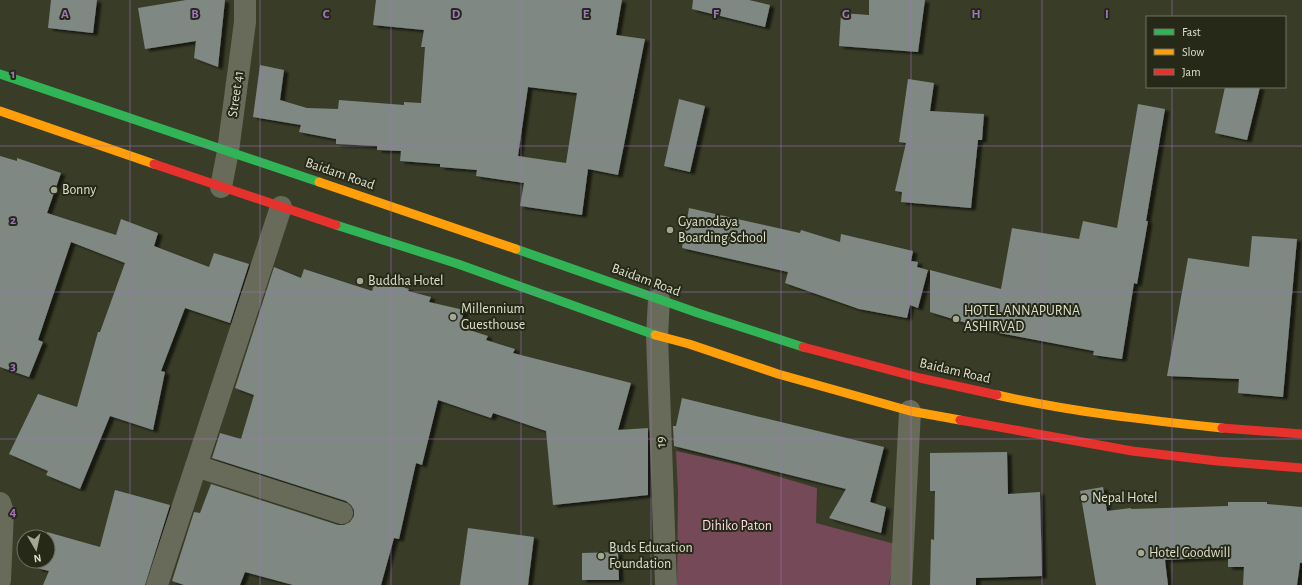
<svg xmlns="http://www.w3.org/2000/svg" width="1302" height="585" viewBox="0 0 1302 585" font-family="'Alegreya Sans',sans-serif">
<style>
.green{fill:#764958}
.building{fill:#7f8883;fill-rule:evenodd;filter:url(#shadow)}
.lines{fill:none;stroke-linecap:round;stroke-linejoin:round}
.street{stroke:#686a5a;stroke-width:22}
.fast{stroke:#30b455;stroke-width:9}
.slow{stroke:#ff9f0a;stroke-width:9}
.jam{stroke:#e5322d;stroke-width:9}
.grid{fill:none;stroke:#a274c4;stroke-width:1;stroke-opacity:0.55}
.poi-dot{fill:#a4a792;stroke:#262918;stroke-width:1.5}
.labels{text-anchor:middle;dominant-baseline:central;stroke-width:4;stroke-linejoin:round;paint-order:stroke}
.street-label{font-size:14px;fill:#dde0cb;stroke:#262918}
.poi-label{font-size:14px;fill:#dde0cb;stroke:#262918;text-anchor:start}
.park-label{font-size:14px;fill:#fed9e6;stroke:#262918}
.grid-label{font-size:13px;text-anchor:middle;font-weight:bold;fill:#a274c4;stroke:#262918;stroke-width:4;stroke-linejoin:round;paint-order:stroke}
</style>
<defs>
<filter id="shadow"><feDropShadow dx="4.5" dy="2.5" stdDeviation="1" flood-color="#0009"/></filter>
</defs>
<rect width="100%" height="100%" fill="#393c27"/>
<polygon class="green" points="676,451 739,465 817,488 816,523 895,544 889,585 677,585 678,493"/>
<g class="building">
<polygon points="51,0 97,0 93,33 48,28"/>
<polygon points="186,0 225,0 218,67 194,58 196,41 145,49 138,8"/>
<path d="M376 0H622L616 35 645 39 618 175 588 169 582 215 520 206 524 183 476 176 477 170 440 167V164L400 161 401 151 377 150V146L336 144V139L299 132 301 125 253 117 260 65 284 70 280 100 307 108 338 109 339 100 404 105V102L421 103 425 47H421L424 30 373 25ZM528 87 577 93 566 163 518 156Z"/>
<polygon points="693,0 749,0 770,5 765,27 692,9"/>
<polygon points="869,0 925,0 918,52 839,46 841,13 869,15"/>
<polygon points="908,79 934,83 930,111 984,114 982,140 978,140 971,208 901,202 902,192 895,191 906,143 899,142"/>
<polygon points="1225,87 1260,87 1247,140 1215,133"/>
<polygon points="679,99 705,106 690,172 664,166"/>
<polygon points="1138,104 1165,109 1146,221 1148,221 1137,284 1134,283 1122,359 1093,355 1094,351 999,333 930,312 930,270 1001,289 1012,228 1079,239 1083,221 1117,228"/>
<polygon points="0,156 17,161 17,158 61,173 47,213 116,235 121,219 158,233 154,246 209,267 214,253 249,264 230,323 185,308 161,371 165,372 153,430 110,416 80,489 46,475 48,471 9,454 38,394 77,407 98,332 100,332 125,263 71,242 38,340 43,342 29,377 0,367"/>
<polygon points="689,208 800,233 801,230 840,242 841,234 913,251 911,261 918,262 917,267 928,270 918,308 910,305 907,318 859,309 785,283 788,272 682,248"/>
<polygon points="1252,236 1297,239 1283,397 1238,393 1239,379 1167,376 1188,258 1249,267"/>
<polygon points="274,267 301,278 304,269 372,291 376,278 409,289 408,291 431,297 429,302 464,310 460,327 488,336 486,340 515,349 513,353 631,383 618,430 648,428 648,495 553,505 546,431 493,413 491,418 438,400 422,465 416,463 399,539 394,538 381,585 293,585 245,572 240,585 184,585 172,581 194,512 200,513 211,484 338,525 344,525 350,522 354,516 354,510 351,505 346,501 212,458 220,433 241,439 254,395 235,388"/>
<polygon points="682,398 884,447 870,502 886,507 881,533 829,518 846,489 674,446 673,426 676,426"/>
<polygon points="1007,452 1008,494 1040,492 1042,576 976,578 976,585 930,585 931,539 934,540 935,491 930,491 930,453"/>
<polygon points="1103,487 1107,511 1131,508 1131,509 1228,506 1228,502 1267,502 1267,504 1302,507 1302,563 1300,563 1297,585 1243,585 1244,567 1228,567 1228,557 1165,560 1168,585 1096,585 1080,491"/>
<polygon points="115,490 170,505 145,585 43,585 49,571 37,568 39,561 48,561 48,537 46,537 47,532 100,547"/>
<polygon points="468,528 534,537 528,585 460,585"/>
<polygon points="618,552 619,580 582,580 582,553"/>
</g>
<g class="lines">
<g class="street">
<polyline points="221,187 228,151 245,22 245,0"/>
<polyline points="659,299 657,336 666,585"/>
<polyline points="196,466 342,513"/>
<polyline points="0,503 3,512 0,580"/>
<polyline points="157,585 281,207"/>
<polyline points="901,585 910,411"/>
</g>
<g class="fast">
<polyline points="0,74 319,182"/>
<polyline points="336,225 458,264 655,335"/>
<polyline points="516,249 698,313 803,347"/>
</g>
<g class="slow">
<polyline points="0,111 154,164"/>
<polyline points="319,182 516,249"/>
<polyline points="655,335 689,344 778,374 910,411 960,420"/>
<path d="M997 395C1072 412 1146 420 1222 428"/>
</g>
<g class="jam">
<polyline points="154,164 336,225"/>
<polyline points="803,347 920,378 997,395"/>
<polyline points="960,420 1132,451 1217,461 1302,468"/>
<polyline points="1222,428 1302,434"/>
</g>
</g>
<path class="grid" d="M130 0V585M260 0V585M391 0V585M521 0V585M651 0V585M781 0V585M911 0V585M1042 0V585M1172 0V17M1172 87V585M0 146H1302M0 292H1302M0 439H1302"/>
<g class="poi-dot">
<circle cx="54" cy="190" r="4"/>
<circle cx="670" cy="230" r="4"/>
<circle cx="360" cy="281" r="4"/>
<circle cx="453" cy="317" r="4"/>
<circle cx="956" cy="319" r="4"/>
<circle cx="1084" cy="498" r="4"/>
<circle cx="1141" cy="553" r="4"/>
<circle cx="601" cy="556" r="4"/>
</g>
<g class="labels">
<g class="street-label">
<text transform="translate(236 94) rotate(-82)">Street 41</text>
<text transform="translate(340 174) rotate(19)">Baidam Road</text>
<text transform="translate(646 280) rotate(20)">Baidam Road</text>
<text transform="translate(955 371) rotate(13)">Baidam Road</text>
<text transform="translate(661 442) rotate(-92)">19</text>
</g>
<g class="poi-label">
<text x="62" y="190">Bonny</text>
<text x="678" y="222">Gyanodaya<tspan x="678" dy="16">Boarding School</tspan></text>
<text x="368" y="281">Buddha Hotel</text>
<text x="461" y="309">Millennium<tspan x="461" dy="16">Guesthouse</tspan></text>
<text x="964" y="311">HOTEL ANNAPURNA<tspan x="964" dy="16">ASHIRVAD</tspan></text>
<text x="1092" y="498">Nepal Hotel</text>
<text x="609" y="548">Buds Education<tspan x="609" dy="16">Foundation</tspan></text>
<text x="1149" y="553">Hotel Goodwill</text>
</g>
<g class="park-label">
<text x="737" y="526">Dihiko Paton</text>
</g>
</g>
<g class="grid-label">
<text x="65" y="18">A</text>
<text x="195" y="18">B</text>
<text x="326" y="18">C</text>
<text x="456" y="18">D</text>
<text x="586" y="18">E</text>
<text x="716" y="18">F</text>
<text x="846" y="18">G</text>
<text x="976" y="18">H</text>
<text x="1107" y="18">I</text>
<text x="13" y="78">1</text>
<text x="13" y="224">2</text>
<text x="13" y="370">3</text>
<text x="13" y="516">4</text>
</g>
<rect x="1146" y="16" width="140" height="72" fill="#262918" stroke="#6f7260"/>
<rect x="1154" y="29" width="20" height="6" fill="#30b455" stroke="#6f7260"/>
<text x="1182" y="36" font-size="12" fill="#dde0cb">Fast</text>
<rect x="1154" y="49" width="20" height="6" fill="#ff9f0a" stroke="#6f7260"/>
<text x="1182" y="56" font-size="12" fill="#dde0cb">Slow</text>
<rect x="1154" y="69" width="20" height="6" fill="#e5322d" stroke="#6f7260"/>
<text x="1182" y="76" font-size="12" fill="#dde0cb">Jam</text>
<g transform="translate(36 549) rotate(171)"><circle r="19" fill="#262918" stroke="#6f7260"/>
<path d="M0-3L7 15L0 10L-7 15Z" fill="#a4a792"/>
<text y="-6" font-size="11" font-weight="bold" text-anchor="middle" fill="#dde0cb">N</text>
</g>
</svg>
